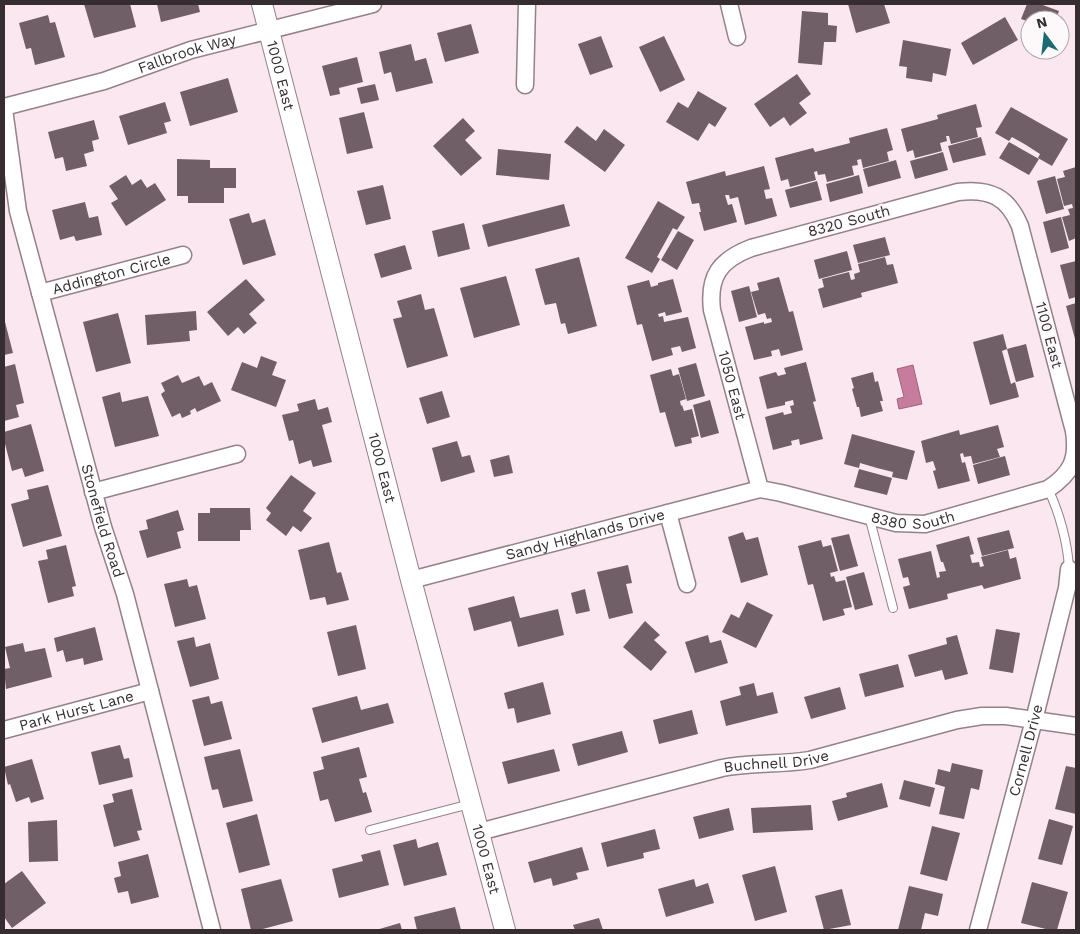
<svg xmlns="http://www.w3.org/2000/svg" width="1080" height="934" viewBox="0 0 1080 934" font-family="'Work Sans',sans-serif">
<style>
.water{fill:#c87c9d;stroke:#9c647c}
.building{fill:#705f66}
.lines{fill:none;stroke-linecap:round;stroke-linejoin:round}
.service-casing{stroke:#948289;stroke-width:10}
.minor-casing{stroke:#948289;stroke-width:19}
.tertiary-casing{stroke:#948289;stroke-width:22}
.service{stroke:#fff;stroke-width:8}
.minor{stroke:#fff;stroke-width:16}
.tertiary{stroke:#fff;stroke-width:20}
.labels{text-anchor:middle;dominant-baseline:central;stroke-width:5;stroke-linejoin:round;paint-order:stroke}
.street-label{font-size:15px;fill:#352d30;stroke:#fdf9fb}
</style>
<rect width="100%" height="100%" fill="#fbe7ef"/>
<polygon class="water" points="913,365 922,404 899,409 897,399 904,397 897,369"/>
<g class="building">
<polygon points="84,4 130,4 136,27 94,38"/>
<polygon points="157,4 198,4 200,12 161,22"/>
<polygon points="848,4 884,4 890,23 856,33"/>
<polygon points="1027,4 1040,4 1059,11 1056,20 1030,20 1030,22 1021,19"/>
<polygon points="802,11 828,13 828,25 837,26 836,42 824,42 822,65 798,63"/>
<polygon points="48,15 50,23 55,22 65,57 35,65 31,48 26,49 19,23"/>
<polygon points="1005,17 1018,40 973,65 961,43"/>
<polygon points="471,24 479,53 445,62 437,33"/>
<polygon points="601,36 613,67 590,75 578,44"/>
<polygon points="664,36 685,80 660,92 639,47"/>
<polygon points="903,40 951,49 946,76 933,73 932,82 906,78 907,67 899,66"/>
<polygon points="411,44 415,61 426,58 433,83 396,92 391,72 384,74 379,52"/>
<polygon points="357,57 363,82 339,88 340,94 330,96 322,66"/>
<polygon points="797,74 811,94 799,103 807,113 790,126 784,117 770,127 754,104"/>
<polygon points="228,78 238,112 190,126 180,92"/>
<polygon points="375,84 379,100 361,104 357,88"/>
<polygon points="698,91 727,108 715,127 709,123 698,141 666,122 678,102 688,108"/>
<polygon points="165,102 171,121 164,123 167,133 128,145 119,116"/>
<polygon points="976,104 982,127 976,128 978,137 951,144 949,136 946,136 947,141 940,143 942,151 915,158 913,150 907,152 901,129 938,119 937,115"/>
<polygon points="1011,107 1068,139 1052,166 1038,158 1040,154 1026,145 1012,137 1009,141 995,133"/>
<polygon points="364,112 373,148 347,154 339,118"/>
<polygon points="463,118 475,131 465,140 482,158 461,176 433,146"/>
<polygon points="94,120 99,139 92,141 94,151 84,154 87,166 66,171 63,157 55,159 48,132"/>
<polygon points="577,126 596,141 604,129 625,145 605,172 564,142"/>
<polygon points="887,128 893,150 887,152 889,161 863,168 861,159 857,160 858,165 852,166 854,175 827,182 825,174 818,175 817,171 814,172 816,180 790,187 788,179 781,181 775,158 813,148 815,152 850,143 849,138"/>
<polygon points="981,137 986,155 953,163 948,146"/>
<polygon points="1009,142 1039,159 1029,175 999,158"/>
<polygon points="498,149 551,154 549,180 496,175"/>
<polygon points="943,152 948,170 915,179 910,161"/>
<polygon points="177,159 210,160 210,168 236,168 236,188 224,188 224,203 188,203 188,196 177,196"/>
<polygon points="896,160 901,178 868,187 863,169"/>
<polygon points="764,166 770,189 764,190 766,199 772,198 777,216 745,225 738,197 730,199 729,195 725,195 728,205 732,204 737,222 704,231 699,212 701,212 699,203 692,204 686,182 725,171 726,176"/>
<polygon points="1076,167 1076,238 1069,241 1062,217 1070,215 1068,209 1073,208 1072,204 1064,206 1057,179 1065,177 1063,171"/>
<polygon points="126,175 132,185 141,179 147,188 155,183 166,200 126,226 111,203 118,199 109,186"/>
<polygon points="859,175 863,193 830,202 826,184"/>
<polygon points="1055,176 1064,209 1046,214 1037,181"/>
<polygon points="817,181 822,200 790,208 785,190"/>
<polygon points="383,185 391,219 366,225 357,191"/>
<polygon points="658,201 685,217 677,230 673,228 657,257 660,259 652,273 625,258"/>
<polygon points="85,202 89,218 98,216 102,235 76,241 74,236 60,240 52,210"/>
<polygon points="564,204 570,226 488,247 482,225"/>
<polygon points="249,213 252,223 265,219 276,255 243,265 229,219"/>
<polygon points="1061,217 1069,248 1051,253 1043,222"/>
<polygon points="464,223 470,249 438,257 432,231"/>
<polygon points="678,231 694,240 677,270 661,260"/>
<polygon points="885,237 890,255 858,263 853,245"/>
<polygon points="405,245 412,269 381,278 374,254"/>
<polygon points="847,251 852,270 819,279 814,260"/>
<polygon points="579,257 597,326 568,334 565,323 561,324 556,303 545,305 535,269"/>
<polygon points="885,257 887,265 893,264 898,283 861,293 862,297 823,308 818,289 824,287 822,279 849,272 851,280 855,279 854,274 860,272 858,264"/>
<polygon points="1076,261 1076,297 1069,299 1060,265"/>
<polygon points="506,276 520,325 474,338 460,288"/>
<polygon points="779,277 789,312 793,311 803,350 781,356 779,349 771,351 772,356 754,360 745,327 764,322 764,324 772,322 771,318 767,319 765,313 758,315 751,292 759,290 757,283"/>
<polygon points="246,279 265,300 249,314 257,323 244,334 238,327 228,336 207,312"/>
<polygon points="673,279 682,312 666,316 665,312 658,314 659,317 663,316 664,322 688,317 696,348 682,352 680,346 671,348 673,355 652,361 642,324 637,325 627,286 649,280 651,287 658,285 658,283"/>
<polygon points="749,286 757,317 739,322 731,291"/>
<polygon points="421,294 425,310 434,308 448,356 407,368 393,319 402,317 397,301"/>
<polygon points="1076,303 1076,338 1075,339 1066,306"/>
<polygon points="196,311 197,330 189,331 190,341 147,345 145,315"/>
<polygon points="118,313 131,363 96,372 83,322"/>
<polygon points="4,318 13,353 4,355"/>
<polygon points="1003,334 1007,349 1002,351 1011,384 1015,382 1019,397 990,405 973,342"/>
<polygon points="1026,344 1034,377 1016,382 1007,349"/>
<polygon points="261,356 277,362 272,375 286,380 276,407 231,390 242,362 257,368"/>
<polygon points="806,362 816,401 813,402 823,439 800,445 799,439 791,441 792,445 773,450 765,417 783,412 784,415 792,413 790,406 794,405 793,400 785,402 785,405 767,409 759,377 776,372 778,376 786,374 784,368"/>
<polygon points="696,363 705,396 687,401 678,368"/>
<polygon points="15,364 24,403 16,405 19,417 4,421 4,367"/>
<polygon points="671,369 673,376 679,374 686,399 680,401 681,406 682,405 684,411 692,409 699,436 691,438 692,443 675,447 665,412 660,413 650,375"/>
<polygon points="873,372 875,382 878,381 883,401 880,401 883,411 861,417 859,407 857,407 852,389 854,388 851,378"/>
<polygon points="178,375 182,383 199,376 204,386 212,382 221,401 197,412 195,408 190,411 191,414 182,418 180,413 172,417 161,394 165,391 161,383"/>
<polygon points="442,391 450,417 427,424 419,398"/>
<polygon points="120,392 122,402 148,396 159,436 115,447 102,397"/>
<polygon points="315,399 318,410 328,407 332,422 322,425 332,462 313,467 311,460 299,464 293,440 289,441 282,415 299,411 297,404"/>
<polygon points="710,400 719,433 701,438 693,405"/>
<polygon points="31,424 44,471 25,477 22,468 12,471 4,440 4,432"/>
<polygon points="998,425 1004,447 997,449 1000,457 973,464 971,456 964,457 963,453 960,454 962,463 965,462 970,481 938,489 933,471 936,470 933,461 926,463 921,441 959,430 960,435"/>
<polygon points="852,434 915,451 907,480 892,477 893,472 877,468 860,463 859,468 844,464"/>
<polygon points="457,441 462,457 470,455 475,472 441,482 432,448"/>
<polygon points="509,455 513,473 494,477 490,460"/>
<polygon points="1005,456 1010,475 978,484 973,465"/>
<polygon points="859,469 892,478 887,495 854,487"/>
<polygon points="291,475 316,493 303,511 312,518 301,532 293,526 286,536 266,520 271,513 266,508"/>
<polygon points="48,485 62,536 23,547 11,504 29,499 27,490"/>
<polygon points="210,508 250,508 251,530 240,530 240,541 198,541 198,513 210,513"/>
<polygon points="178,510 184,530 177,532 181,548 147,558 139,531 148,529 146,520"/>
<polygon points="1009,530 1014,548 982,556 977,538"/>
<polygon points="743,532 746,540 758,537 768,575 741,583 728,537"/>
<polygon points="849,534 858,566 840,571 831,538"/>
<polygon points="969,536 974,554 970,555 972,563 979,562 980,567 984,566 981,557 1008,550 1010,559 1016,557 1021,579 984,589 982,585 947,594 948,599 909,609 903,587 910,585 908,577 903,578 898,559 931,551 937,578 940,577 939,572 946,571 943,562 941,562 936,545"/>
<polygon points="821,540 823,547 831,545 838,571 830,573 831,577 834,576 836,582 845,580 852,607 843,609 845,615 823,621 813,584 808,585 798,546"/>
<polygon points="329,542 337,573 341,572 349,600 327,605 325,597 310,600 298,550"/>
<polygon points="66,545 76,586 72,587 74,596 48,603 38,561 48,559 46,550"/>
<polygon points="628,565 632,583 626,584 633,613 609,619 597,572"/>
<polygon points="864,572 873,605 855,610 846,577"/>
<polygon points="187,579 189,587 197,585 206,619 175,627 164,584"/>
<polygon points="585,589 590,611 576,614 571,593"/>
<polygon points="514,596 520,618 558,609 564,635 518,647 511,621 474,631 468,608"/>
<polygon points="747,602 773,615 756,648 722,632 731,614 739,618"/>
<polygon points="645,621 660,635 654,640 667,652 651,671 623,647"/>
<polygon points="356,625 366,669 338,676 327,632"/>
<polygon points="95,627 103,660 84,665 83,658 66,662 63,650 57,652 54,638"/>
<polygon points="996,629 1020,633 1013,673 989,669"/>
<polygon points="708,635 710,643 721,640 728,663 695,673 685,642"/>
<polygon points="957,635 968,674 945,680 942,670 915,677 908,655 947,644 946,638"/>
<polygon points="194,637 196,647 210,643 219,679 190,687 177,641"/>
<polygon points="23,643 25,652 45,648 52,677 6,689 4,669 10,668 5,647"/>
<polygon points="898,664 904,687 865,697 859,674"/>
<polygon points="543,682 551,714 517,723 514,708 508,709 504,693"/>
<polygon points="754,683 757,696 773,692 778,713 726,726 720,701 741,695 739,687"/>
<polygon points="840,687 846,709 811,719 804,697"/>
<polygon points="209,696 211,704 222,701 232,739 204,746 192,700"/>
<polygon points="357,696 361,710 388,703 394,723 322,743 312,708"/>
<polygon points="692,710 698,734 659,744 653,720"/>
<polygon points="622,731 628,752 578,766 572,744"/>
<polygon points="120,745 124,759 129,758 133,777 99,785 91,752"/>
<polygon points="359,747 367,777 359,779 363,793 366,792 372,812 335,822 328,799 320,801 313,772 324,769 321,757"/>
<polygon points="240,749 253,801 223,808 218,789 212,790 204,757"/>
<polygon points="554,749 560,771 508,784 502,762"/>
<polygon points="32,759 44,799 31,803 29,797 16,802 10,784 8,785 4,767"/>
<polygon points="952,763 983,770 979,790 971,788 964,819 939,814 945,787 935,784 938,769 950,772"/>
<polygon points="1066,766 1076,768 1076,814 1055,809"/>
<polygon points="904,780 935,788 930,807 899,799"/>
<polygon points="882,783 888,807 838,821 832,801 847,797 846,793"/>
<polygon points="132,789 142,830 137,831 140,840 114,847 103,805 114,802 112,794"/>
<polygon points="811,805 813,830 753,833 751,808"/>
<polygon points="729,808 734,830 699,839 693,817"/>
<polygon points="257,814 270,865 239,873 226,823"/>
<polygon points="1049,819 1073,826 1062,865 1038,859"/>
<polygon points="57,820 58,861 29,862 28,822"/>
<polygon points="932,826 960,833 947,881 920,874"/>
<polygon points="655,829 660,849 643,853 644,858 607,867 601,843"/>
<polygon points="416,839 418,848 438,842 447,875 404,886 393,845"/>
<polygon points="582,847 589,870 576,873 578,879 553,886 551,878 534,883 528,862"/>
<polygon points="380,850 389,885 339,898 332,869 363,861 361,855"/>
<polygon points="148,854 159,897 131,904 128,891 118,893 114,878 121,876 118,862"/>
<polygon points="775,866 787,912 755,921 742,875"/>
<polygon points="22,871 46,903 12,928 4,917 4,884"/>
<polygon points="281,879 293,921 259,930 251,930 241,889"/>
<polygon points="694,879 696,887 708,883 714,903 666,917 658,889"/>
<polygon points="1032,882 1068,892 1057,930 1050,930 1021,923"/>
<polygon points="909,886 943,894 938,916 925,913 921,930 898,930"/>
<polygon points="842,889 851,925 824,930 815,896"/>
<polygon points="455,907 461,930 417,930 414,917"/>
<polygon points="599,918 603,930 575,930 573,925"/>
<polygon points="400,923 402,930 376,930"/>
</g>
<g class="lines">
<g class="service-casing">
<g id="service">
<path d="M1048 489C1059 511 1068 544 1069 569"/>
<polyline points="869,516 893,608"/>
<polyline points="370,830 470,804"/>
</g>
</g>
<g class="minor-casing">
<g id="minor">
<polyline points="729,4 737,37"/>
<polyline points="525,85 527,4"/>
<path id="s1" d="M4 107 104 81 191 50 373 4"/>
<path id="s2" d="M4 109 18 211 103 527 125 594 212 930"/>
<path id="s3" d="M40 293 183 255"/>
<polyline points="93,492 237,454"/>
<polyline points="668,513 687,584"/>
<path id="s4" d="M411 580 760 489 781 493 896 523 925 524 1048 489C1072 473 1078 459 1074 431L1020 226C1008 197 990 188 958 192L751 248C720 260 708 276 712 310L760 489"/>
<path id="s5" d="M4 730 150 691"/>
<path id="s6" d="M479 832 722 768C751 762 780 765 810 760L957 720 982 716H1006L1076 726"/>
<path id="s7" d="M978 930 1034 720 1067 588 1069 569"/>
</g>
</g>
<g class="tertiary-casing">
<g id="tertiary">
<path id="s8" d="M262 4 411 580 505 930"/>
</g>
</g>
<use href="#service" class="service"/>
<use href="#minor" class="minor"/>
<use href="#tertiary" class="tertiary"/>
</g>
<g class="labels">
<g class="street-label">
<text stroke="none"><textPath href="#s1" startOffset="191">Fallbrook Way</textPath></text>
<text stroke="none"><textPath href="#s8" startOffset="74">1000 East</textPath></text>
<text transform="translate(849 221) rotate(-15)">8320 South</text>
<text stroke="none"><textPath href="#s3" startOffset="74">Addington Circle</textPath></text>
<text transform="translate(1049 335) rotate(75)">1100 East</text>
<text stroke="none"><textPath href="#s4" startOffset="1389">1050 East</textPath></text>
<text stroke="none"><textPath href="#s8" startOffset="479">1000 East</textPath></text>
<text stroke="none"><textPath href="#s4" startOffset="518">8380 South</textPath></text>
<text stroke="none"><textPath href="#s2" startOffset="424">Stonefield Road</textPath></text>
<text stroke="none"><textPath href="#s4" startOffset="180">Sandy Highlands Drive</textPath></text>
<text stroke="none"><textPath href="#s5" startOffset="75">Park Hurst Lane</textPath></text>
<text stroke="none"><textPath href="#s7" startOffset="186">Cornell Drive</textPath></text>
<text stroke="none"><textPath href="#s6" startOffset="306">Buchnell Drive</textPath></text>
<text stroke="none"><textPath href="#s8" startOffset="884">1000 East</textPath></text>
</g>
</g>
<rect width="1080" height="934" fill="none" stroke="#352d30" stroke-width="10"/>
<g transform="translate(1045 35) rotate(345)"><circle r="24" fill="#fdf9fb" stroke="#ada7aa"/>
<path d="M0-4L9 19L0 12L-9 19Z" fill="#1e6a70"/>
<text y="-8" font-size="14" font-weight="bold" text-anchor="middle" fill="#352d30">N</text>
</g>
</svg>
